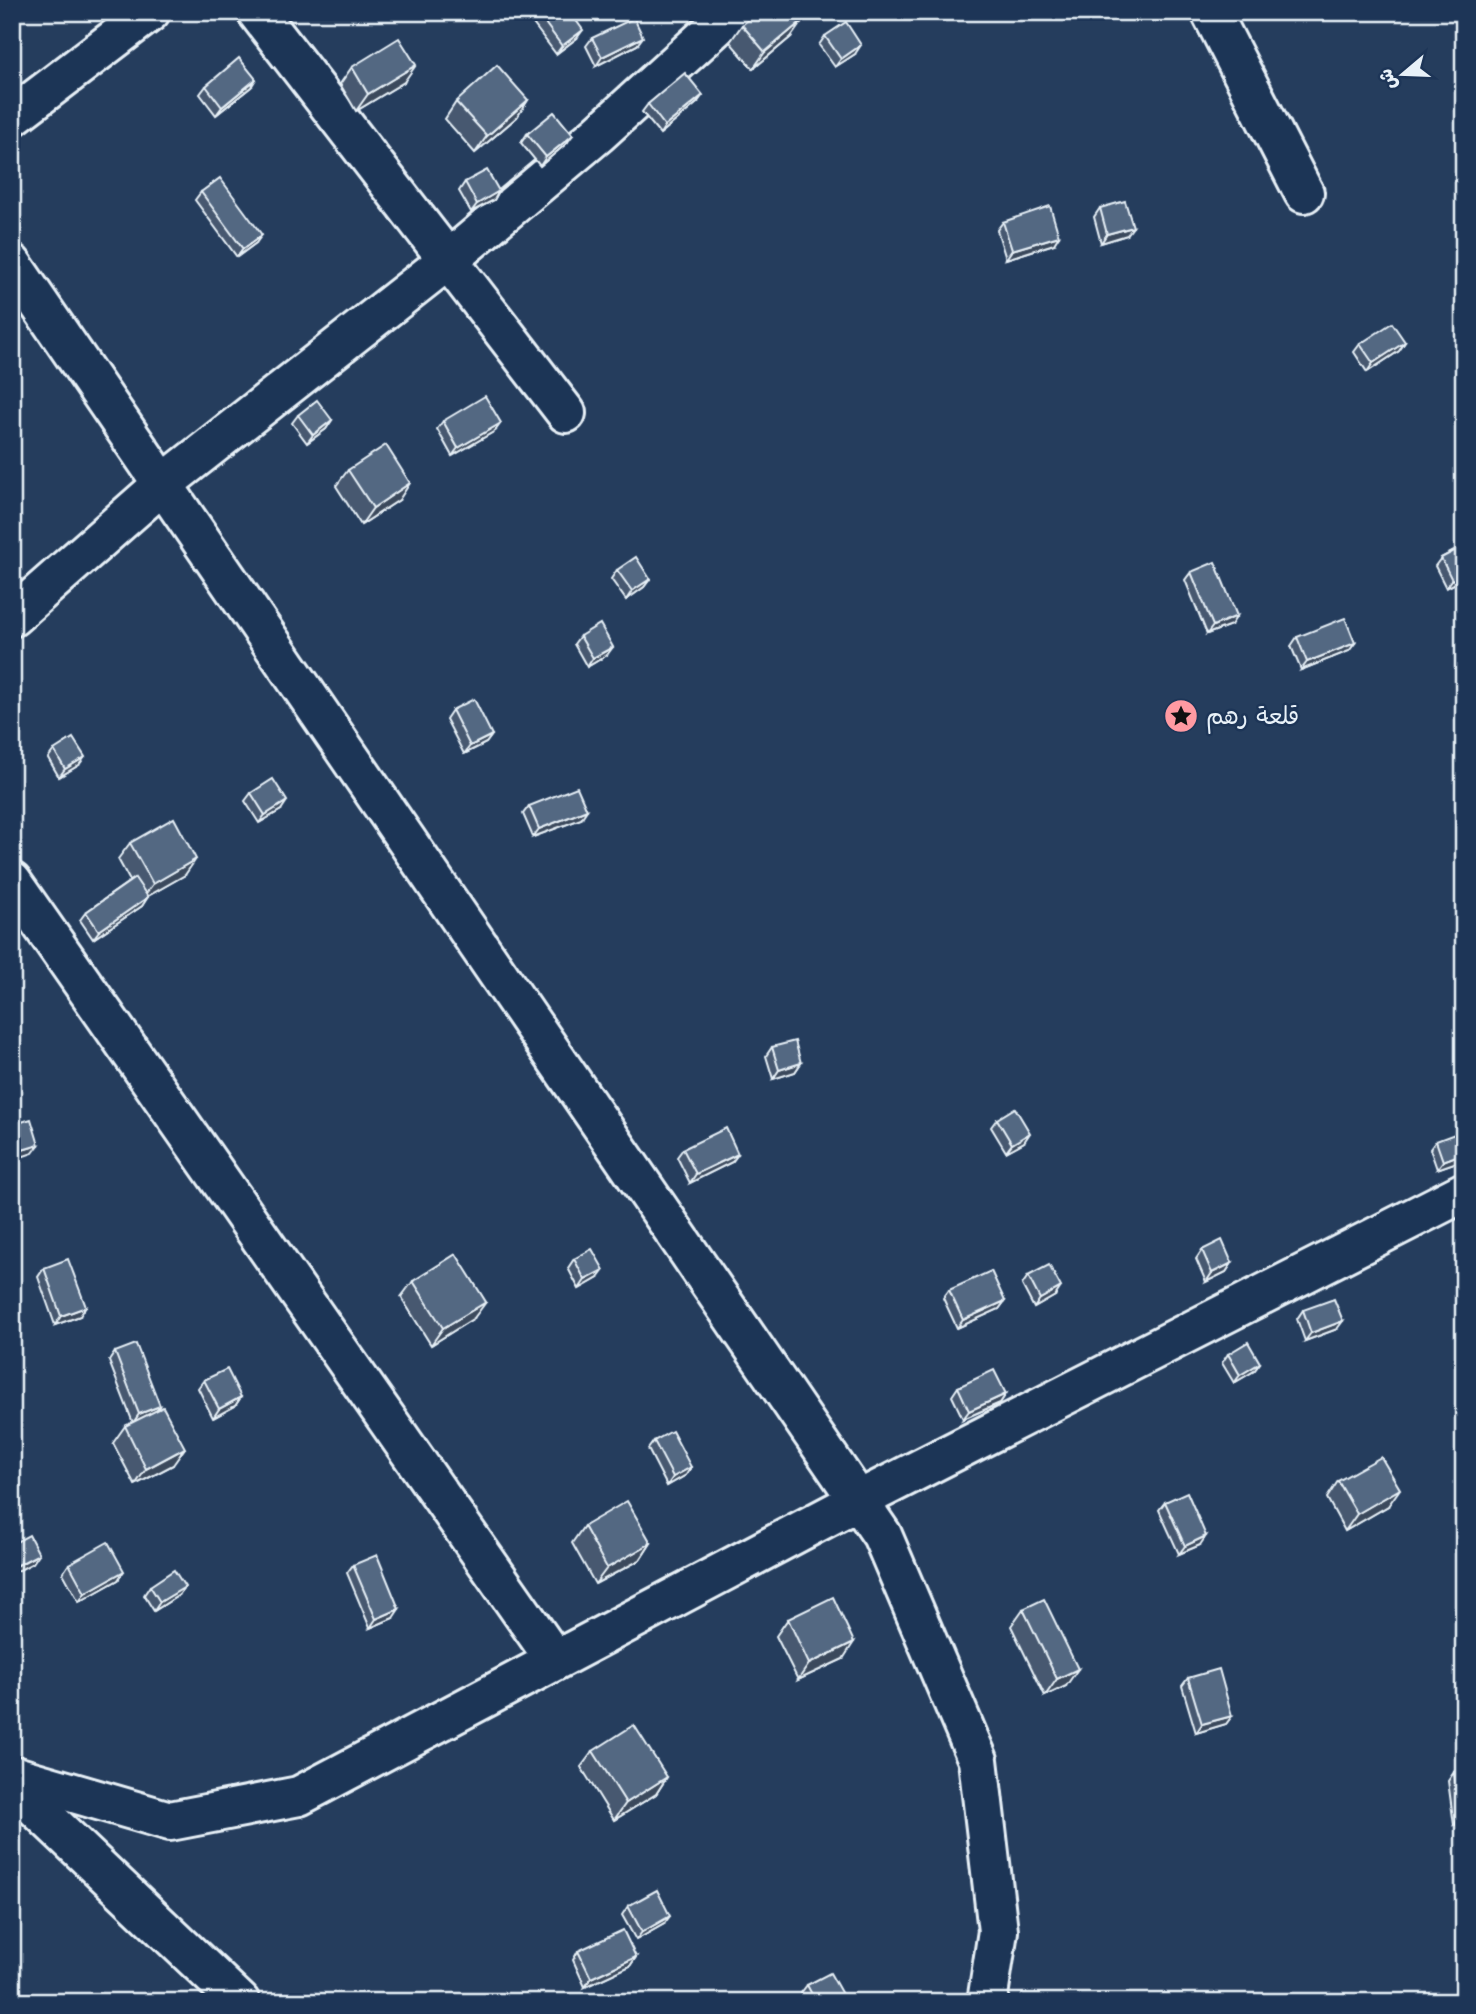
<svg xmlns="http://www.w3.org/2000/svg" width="1476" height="2014" viewBox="0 0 1476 2014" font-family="'Shantell Sans','Playpen Sans Arabic',sans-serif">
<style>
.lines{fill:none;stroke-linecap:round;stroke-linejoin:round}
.minor-casing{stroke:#e8f1f8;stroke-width:44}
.minor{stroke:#1d3557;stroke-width:38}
.wall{fill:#475970;stroke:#e8f1f8;stroke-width:2}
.shaded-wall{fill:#3a485b;stroke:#e8f1f8;stroke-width:2}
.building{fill:#536782;stroke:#e8f1f8;stroke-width:2}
.labels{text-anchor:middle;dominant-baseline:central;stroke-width:5;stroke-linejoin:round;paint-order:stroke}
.poi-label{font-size:24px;fill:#e8f1f8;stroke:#1d3557;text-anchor:start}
</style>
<rect width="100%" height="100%" fill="#253d5d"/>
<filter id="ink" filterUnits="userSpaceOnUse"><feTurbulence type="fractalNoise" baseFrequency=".0143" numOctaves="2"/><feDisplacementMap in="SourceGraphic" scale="14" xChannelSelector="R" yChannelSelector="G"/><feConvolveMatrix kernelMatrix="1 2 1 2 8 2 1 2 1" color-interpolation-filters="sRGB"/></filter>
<g filter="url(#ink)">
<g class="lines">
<g class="minor-casing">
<g id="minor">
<polyline points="257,12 566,413"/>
<polyline points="1211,12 1304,193"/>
<polyline points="12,117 150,12"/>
<polyline points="12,264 882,1535 978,1760 998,1931 987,2002"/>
<polyline points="12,617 163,484 448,260 598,134 728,16 725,12"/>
<polyline points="12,882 555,1660"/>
<polyline points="12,1775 170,1821 299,1796 859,1500 1464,1192"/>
<polyline points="12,1785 240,2002"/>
</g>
</g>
<use href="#minor" class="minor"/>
</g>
<g class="wall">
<polygon points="537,12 577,38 556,54 531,21"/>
<polygon points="742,25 791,37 753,69 730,42"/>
<polygon points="825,36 855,54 835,67 819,45"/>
<polygon points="592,38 637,45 596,66 586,46"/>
<polygon points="352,67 404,82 356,111 340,84"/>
<polygon points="206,86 251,87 216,115 200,94"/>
<polygon points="528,100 517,117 475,153 445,119 456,102"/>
<polygon points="697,103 660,134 642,112 648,104"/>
<polygon points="527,134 567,143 540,166 521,143"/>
<polygon points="465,182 499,191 494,200 471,212 459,191"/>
<polygon points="201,192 256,243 237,257 195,200"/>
<polygon points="1100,208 1127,235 1101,243 1094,217"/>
<polygon points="1003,222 1054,244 1006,259 997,230"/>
<polygon points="1405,342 1399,351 1367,372 1354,352 1360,344"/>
<polygon points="298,415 332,420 326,429 307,443 292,423"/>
<polygon points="443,421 495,431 452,456 437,429"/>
<polygon points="348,470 399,500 361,525 336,486"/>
<polygon points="1464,546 1464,579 1446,588 1435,566 1441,558"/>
<polygon points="617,570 650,579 644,587 626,600 611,579"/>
<polygon points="1191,572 1231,625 1207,634 1185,580"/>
<polygon points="580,636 607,655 587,667 574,644"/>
<polygon points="1297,637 1355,643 1349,651 1301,670 1291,646"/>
<polygon points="452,710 492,735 486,743 464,754 446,719"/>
<polygon points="54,750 79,765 59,777 48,758"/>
<polygon points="251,793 281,810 259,823 245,801"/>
<polygon points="529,806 581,819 533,837 523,814"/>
<polygon points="130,843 185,875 148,896 142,906 93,939 80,920 86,912 130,881 118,859"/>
<polygon points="772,1047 801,1063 795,1072 773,1079 766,1056"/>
<polygon points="997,1119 1024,1142 1006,1152 991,1127"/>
<polygon points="1436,1141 1460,1161 1437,1169 1430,1149"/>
<polygon points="683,1149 738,1154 732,1162 690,1183 677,1157"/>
<polygon points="1202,1250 1232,1263 1226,1272 1206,1282 1196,1259"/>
<polygon points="574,1259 598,1278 579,1289 568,1268"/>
<polygon points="44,1268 80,1316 55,1325 38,1277"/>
<polygon points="1028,1276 1055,1296 1034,1308 1022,1285"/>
<polygon points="413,1281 474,1318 431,1345 401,1297"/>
<polygon points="949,1290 1005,1301 999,1309 957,1328 943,1298"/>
<polygon points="1303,1310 1337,1329 1305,1341 1297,1319"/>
<polygon points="115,1352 160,1406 157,1410 173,1465 135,1485 113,1443 125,1426 133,1423 109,1361"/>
<polygon points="1228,1354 1260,1363 1254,1371 1234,1383 1222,1363"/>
<polygon points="204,1380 241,1397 235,1406 213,1418 198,1388"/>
<polygon points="958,1387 1006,1394 1000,1403 963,1419 952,1396"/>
<polygon points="654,1441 691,1467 686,1475 667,1486 648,1449"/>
<polygon points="1338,1481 1388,1506 1345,1531 1327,1498"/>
<polygon points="1165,1502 1200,1545 1179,1554 1159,1510"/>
<polygon points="584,1526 651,1543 640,1560 595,1584 572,1543"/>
<polygon points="69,1564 118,1580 79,1602 63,1573"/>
<polygon points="353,1565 393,1618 370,1628 347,1573"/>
<polygon points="150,1586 179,1595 154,1611 144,1595"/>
<polygon points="1023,1609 1066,1686 1045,1696 1011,1626"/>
<polygon points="788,1619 843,1659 798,1680 776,1636"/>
<polygon points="1188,1678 1232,1716 1226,1724 1196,1733 1182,1686"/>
<polygon points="593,1751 667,1777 656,1794 614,1820 581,1767"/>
<polygon points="1454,1772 1464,1823 1454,1825 1448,1781"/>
<polygon points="628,1906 664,1924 636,1940 622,1915"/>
<polygon points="578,1951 636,1957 630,1966 585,1987 573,1960"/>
<polygon points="807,1985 840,2001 847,2002 806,2002 801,1993"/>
</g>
<g class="shaded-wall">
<polygon points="803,20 791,37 753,69 765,52"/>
<polygon points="583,30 577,38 556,54 562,46"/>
<polygon points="643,37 637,45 596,66 602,57"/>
<polygon points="861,45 855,54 835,67 841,59"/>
<polygon points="416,65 404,82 356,111 368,94"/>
<polygon points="256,79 251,87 216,115 222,107"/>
<polygon points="703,95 697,103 660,134 665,126"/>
<polygon points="528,100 517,117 475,153 487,136"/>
<polygon points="573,135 567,143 540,166 546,157"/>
<polygon points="499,191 494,200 471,212 477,204"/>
<polygon points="1133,227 1127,235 1101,243 1107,234"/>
<polygon points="262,235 256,243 237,257 243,249"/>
<polygon points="1059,236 1054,244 1006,259 1012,250"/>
<polygon points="1405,342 1399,351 1367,372 1373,363"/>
<polygon points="332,420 326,429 307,443 313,435"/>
<polygon points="501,423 495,431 452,456 458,448"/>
<polygon points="410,483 399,500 361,525 373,508"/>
<polygon points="1464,574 1464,579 1446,588 1452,580"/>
<polygon points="650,579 644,587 626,600 632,591"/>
<polygon points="1237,616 1231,625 1207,634 1213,626"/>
<polygon points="1355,643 1349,651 1301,670 1307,662"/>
<polygon points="613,647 607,655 587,667 593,658"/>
<polygon points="492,735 486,743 464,754 470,746"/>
<polygon points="85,757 79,765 59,777 65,769"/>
<polygon points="287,801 281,810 259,823 265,815"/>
<polygon points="587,810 581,819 533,837 539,829"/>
<polygon points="196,859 185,875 141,900 153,884"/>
<polygon points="148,897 142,906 93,939 99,931"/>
<polygon points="801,1063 795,1072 773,1079 779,1070"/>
<polygon points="1030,1133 1024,1142 1006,1152 1012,1144"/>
<polygon points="39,1145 33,1153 12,1160 12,1153"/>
<polygon points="1464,1153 1464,1156 1460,1161 1437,1169 1443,1161"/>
<polygon points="738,1154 732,1162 690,1183 696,1174"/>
<polygon points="1232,1263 1226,1272 1206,1282 1212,1273"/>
<polygon points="604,1270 598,1278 579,1289 585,1280"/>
<polygon points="1061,1287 1055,1296 1034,1308 1040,1299"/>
<polygon points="1005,1301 999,1309 957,1328 963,1320"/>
<polygon points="486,1302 474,1318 431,1345 443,1328"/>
<polygon points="86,1307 80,1316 55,1325 61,1316"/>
<polygon points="1343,1321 1337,1329 1305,1341 1311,1333"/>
<polygon points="1260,1363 1254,1371 1234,1383 1240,1375"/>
<polygon points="1006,1394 1000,1403 963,1419 969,1411"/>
<polygon points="241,1397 235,1406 213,1418 219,1409"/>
<polygon points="160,1406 154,1415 133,1423 139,1414"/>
<polygon points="185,1448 173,1465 135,1485 146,1469"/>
<polygon points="691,1467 686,1475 667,1486 673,1477"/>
<polygon points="1400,1489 1388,1506 1345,1531 1357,1514"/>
<polygon points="1206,1536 1200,1545 1179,1554 1185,1546"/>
<polygon points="651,1543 640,1560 595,1584 607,1568"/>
<polygon points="39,1554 33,1563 12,1574 12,1568"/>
<polygon points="124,1571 118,1580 79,1602 85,1593"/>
<polygon points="185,1587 179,1595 154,1611 160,1602"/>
<polygon points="399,1609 393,1618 370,1628 376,1619"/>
<polygon points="854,1642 843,1659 798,1680 809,1664"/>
<polygon points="1078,1669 1066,1686 1045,1696 1057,1679"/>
<polygon points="1232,1716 1226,1724 1196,1733 1202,1724"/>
<polygon points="667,1777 656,1794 614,1820 626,1803"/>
<polygon points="1460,1816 1464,1816 1464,1823 1454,1825"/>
<polygon points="670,1916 664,1924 636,1940 642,1932"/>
<polygon points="636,1957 630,1966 585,1987 591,1978"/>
</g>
<g class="building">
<polygon points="537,12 570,12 583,30 562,46"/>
<polygon points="757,12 796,12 803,20 765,52 742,25"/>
<polygon points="634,18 643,37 602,57 592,38"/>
<polygon points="846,22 861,45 841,59 825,36"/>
<polygon points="399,38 416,65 368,94 352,67"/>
<polygon points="239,58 256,79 222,107 206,86"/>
<polygon points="497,65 528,100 487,136 456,102"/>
<polygon points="685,73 703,95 665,126 648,104"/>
<polygon points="554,112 573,135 546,157 527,134"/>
<polygon points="487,170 499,191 477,204 465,182"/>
<polygon points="220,178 262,235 243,249 201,192"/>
<polygon points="1125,201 1133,227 1107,234 1100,208"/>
<polygon points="1050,206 1059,236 1012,250 1003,222"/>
<polygon points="1392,323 1405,342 1373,363 1360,344"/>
<polygon points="485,396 501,423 458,448 443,421"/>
<polygon points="317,400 332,420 313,435 298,415"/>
<polygon points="386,445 410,483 373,508 348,470"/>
<polygon points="1464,546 1464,574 1452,580 1441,558"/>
<polygon points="636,557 650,579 632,591 617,570"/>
<polygon points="1215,562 1237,616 1213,626 1191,572"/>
<polygon points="1345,618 1355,643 1307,662 1297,637"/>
<polygon points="600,624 613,647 593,658 580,636"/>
<polygon points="474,699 492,735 470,746 452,710"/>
<polygon points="73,738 85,757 65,769 54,750"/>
<polygon points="273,779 287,801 265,815 251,793"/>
<polygon points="577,787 587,810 539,829 529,806"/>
<polygon points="174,818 196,859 153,884 130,843"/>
<polygon points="135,878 148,897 99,931 86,912"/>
<polygon points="795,1041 801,1063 779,1070 772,1047"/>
<polygon points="1015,1108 1030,1133 1012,1144 997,1119"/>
<polygon points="31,1119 39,1145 12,1153 12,1125"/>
<polygon points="726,1128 738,1154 696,1174 683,1149"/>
<polygon points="1460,1132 1464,1145 1464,1153 1443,1161 1436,1141"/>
<polygon points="1222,1240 1232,1263 1212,1273 1202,1250"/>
<polygon points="592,1249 604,1270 585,1280 574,1259"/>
<polygon points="456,1254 486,1302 443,1328 413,1281"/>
<polygon points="68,1259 86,1307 61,1316 44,1268"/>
<polygon points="1049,1265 1061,1287 1040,1299 1028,1276"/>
<polygon points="991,1271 1005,1301 963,1320 949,1290"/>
<polygon points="1334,1299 1343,1321 1311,1333 1303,1310"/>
<polygon points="1248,1342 1260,1363 1240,1375 1228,1354"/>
<polygon points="136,1344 160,1406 139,1414 115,1352"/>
<polygon points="227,1369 241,1397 219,1409 204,1380"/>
<polygon points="994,1370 1006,1394 969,1411 958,1387"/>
<polygon points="163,1407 185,1448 146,1469 125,1426"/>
<polygon points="672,1431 691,1467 673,1477 654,1441"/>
<polygon points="1381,1457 1400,1489 1357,1514 1338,1481"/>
<polygon points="1187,1492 1206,1536 1185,1546 1165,1502"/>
<polygon points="627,1501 651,1543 607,1568 584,1526"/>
<polygon points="29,1535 39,1554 12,1568 12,1544"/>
<polygon points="108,1542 124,1571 85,1593 69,1564"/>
<polygon points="377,1555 399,1609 376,1619 353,1565"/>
<polygon points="174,1570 185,1587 160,1602 150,1586"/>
<polygon points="833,1597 854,1642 809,1664 788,1619"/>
<polygon points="1044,1599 1078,1669 1057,1679 1023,1609"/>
<polygon points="1219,1669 1232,1716 1202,1724 1188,1678"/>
<polygon points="634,1725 667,1777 626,1803 593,1751"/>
<polygon points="1464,1771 1464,1816 1460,1816 1454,1772"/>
<polygon points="657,1890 670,1916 642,1932 628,1906"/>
<polygon points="623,1930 636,1957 591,1978 578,1951"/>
<polygon points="830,1973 843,1996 832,2002 816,2002 807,1985"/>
</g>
</g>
<defs>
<g id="sight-disc" transform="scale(1.75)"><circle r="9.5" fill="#ff9aa2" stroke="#1d3557"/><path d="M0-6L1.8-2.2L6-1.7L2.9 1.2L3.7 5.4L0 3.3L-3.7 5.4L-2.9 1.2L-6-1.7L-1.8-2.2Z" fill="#111"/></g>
</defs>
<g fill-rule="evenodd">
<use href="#sight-disc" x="1181" y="716"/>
</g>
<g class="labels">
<g class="poi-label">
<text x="1206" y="716">قلعة رهم</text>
</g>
</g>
<rect width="1476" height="2014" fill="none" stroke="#1d3557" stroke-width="42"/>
<rect x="21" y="21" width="1434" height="1972" fill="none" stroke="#e8f1f8" stroke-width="2.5" filter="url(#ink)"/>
<g transform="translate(1403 74) rotate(251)" stroke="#1d3557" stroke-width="5" paint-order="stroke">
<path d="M0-5L12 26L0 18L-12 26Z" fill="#e8f1f8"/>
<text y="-10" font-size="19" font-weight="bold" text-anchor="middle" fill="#e8f1f8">ش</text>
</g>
</svg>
